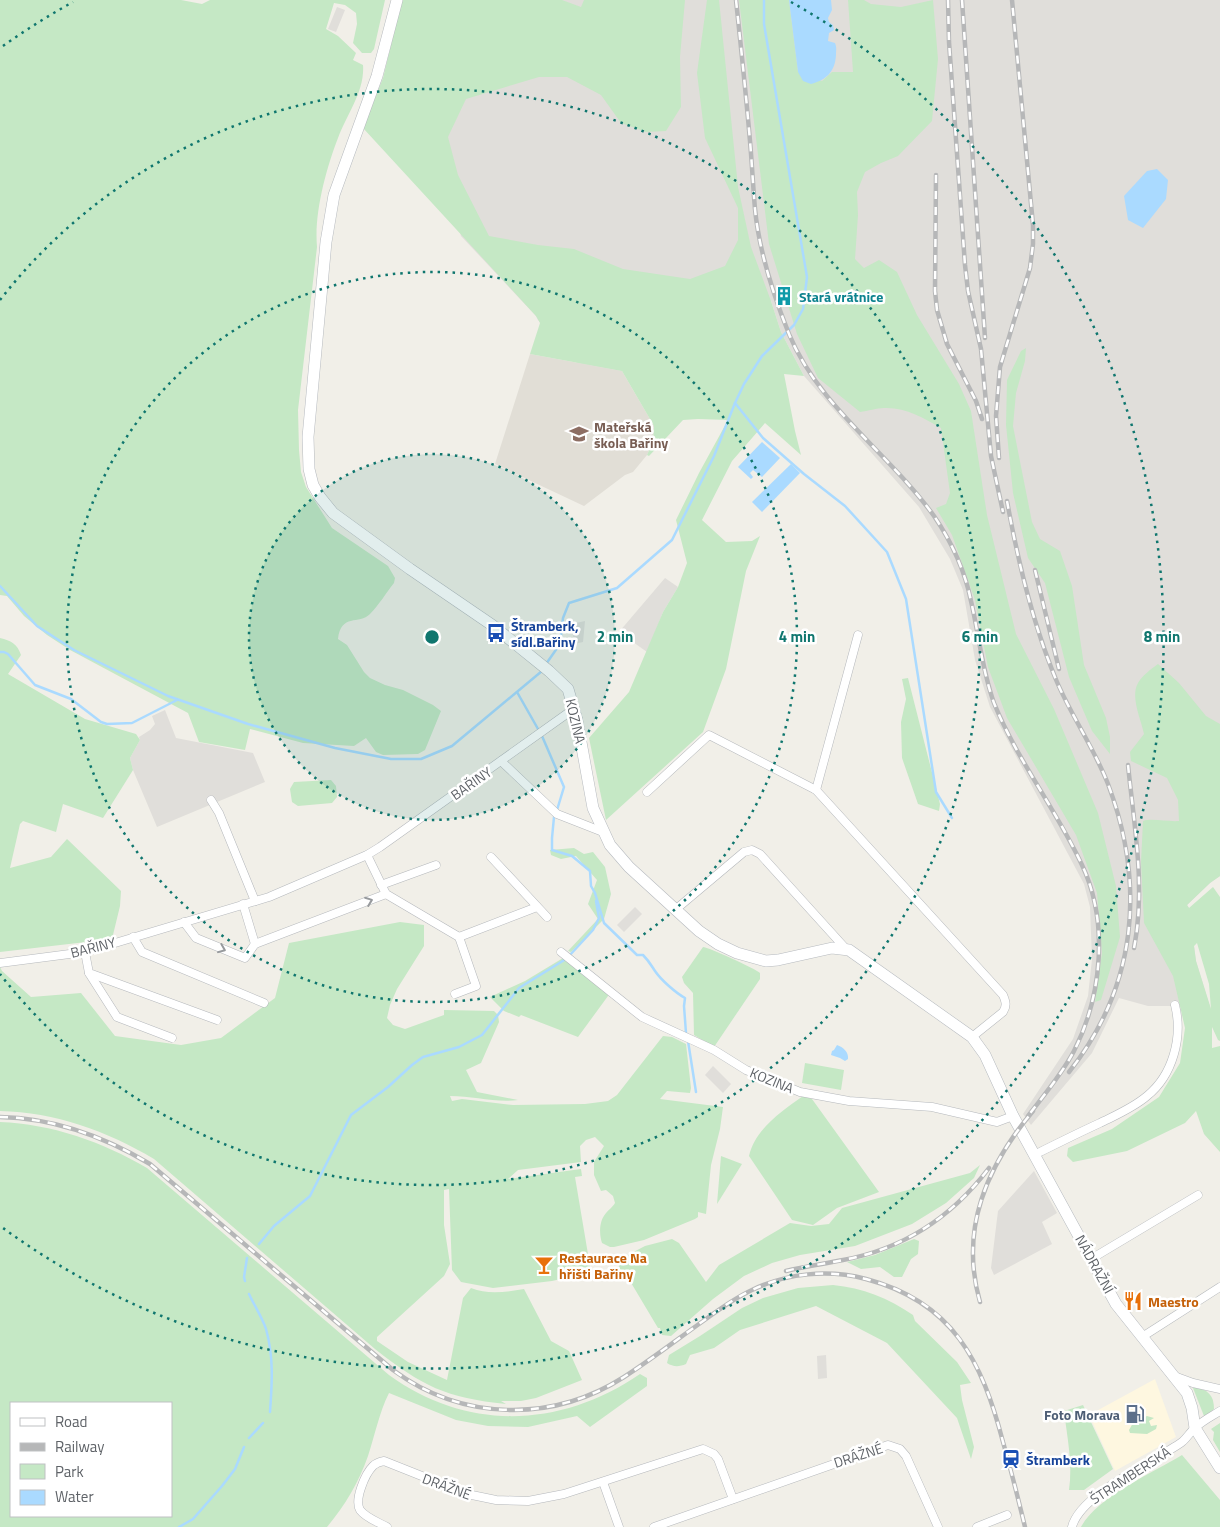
<svg xmlns="http://www.w3.org/2000/svg" width="1220" height="1527" viewBox="0 0 1220 1527" font-family="'Titillium Web',sans-serif">
<style>
.commercial{fill:#fef7e0}
.industrial{fill:#e0deda}
.education{fill:#e1ded6}
.green{fill:#c5e8c5;fill-rule:evenodd}
.water{fill:#aadaff}
.lines{fill:none;stroke-linecap:round;stroke-linejoin:round}
.stream{stroke:#aadaff;stroke-width:2.5}
.minor-casing{stroke:#b5b8bc;stroke-width:9}
.secondary-casing{stroke:#b6babf;stroke-width:12}
.minor{stroke:#fff;stroke-width:8}
.secondary{stroke:#fff;stroke-width:11}
.rail-casing{stroke:#b6b7b8;stroke-width:4.5}
.rail{stroke:#fff;stroke-width:2.5;stroke-dasharray:8;stroke-linecap:butt}
.oneway{stroke:#979a9d}
.ring{fill:none;stroke:#0f766e;stroke-width:2.5;stroke-dasharray:2.5 5}
.labels{text-anchor:middle;dominant-baseline:central;stroke-width:5;stroke-linejoin:round;paint-order:stroke}
.culture-label{font-size:14px;font-weight:bold;fill:#0d838f;stroke:#fff;text-anchor:start}
.education-label{font-size:14px;font-weight:bold;fill:#785e54;stroke:#fff;text-anchor:start}
.transit-label{font-size:14px;font-weight:bold;fill:#164399;stroke:#fff;text-anchor:start}
.street-label{font-size:14px;fill:#5f6368;stroke:#fff}
.food-label{font-size:14px;font-weight:bold;fill:#c56008;stroke:#fff;text-anchor:start}
.service-label{font-size:14px;font-weight:bold;fill:#4e5e75;stroke:#fff;text-anchor:end}
.centre{fill:#0f766e;stroke:#fff;stroke-width:2.5}
.ring-label{font-size:15px;text-anchor:middle;font-weight:bold;fill:#0f766e;stroke:#fff;stroke-width:5;stroke-linejoin:round;paint-order:stroke}
</style>
<rect width="100%" height="100%" fill="#f1efe8"/>
<polygon class="commercial" points="1155,1379 1176,1437 1115,1471 1089,1415"/>
<g class="industrial">
<polygon points="410,0 1220,0 1220,876 1210,883 1187,905 1189,908 1196,961 1211,1010 1189,1002 1174,1006 1148,1006 1119,998 1092,1053 1031,1125 1023,1114 1073,1039 1088,996 1092,959 1090,907 1084,884 990,707 975,660 963,590 950,559 919,507 804,376 781,332 771,301 622,371 577,363 538,320 536,316 461,236"/>
<polygon points="337,7 345,10 336,32 328,29"/>
<polygon points="665,578 678,587 663,612 647,652 619,632"/>
<polygon points="585,621 583,642 574,644 573,635 576,623"/>
<polygon points="165,710 176,738 253,753 265,782 157,827 133,770 130,758 140,740 139,737 150,730 155,724 152,716"/>
<polygon points="635,907 642,914 624,932 617,925"/>
<polygon points="713,1066 731,1084 723,1093 705,1075"/>
<polygon points="1034,1171 1057,1213 1042,1222 1052,1244 994,1275 991,1268 998,1211"/>
<polygon points="826,1355 827,1378 818,1379 817,1356"/>
</g>
<polygon class="education" points="530,354 622,371 654,426 653,442 647,455 633,472 625,475 584,506 495,464"/>
<g class="green">
<path d="M0 0H181L202 4 210 0H385L374 49 371 53H362L353 43 357 24 356 13 345 5 334 3 326 29 338 36 356 53 353 60 363 65C365 91 347 114 338 138 326 169 314 213 317 247L298 410 299 450 301 472 306 487 332 528 388 566 395 578 394 583C386 593 379 605 370 614 359 625 341 613 338 639L347 645 364 672 370 678 385 685 403 690 433 705 441 711 425 750 418 754 383 755 376 752 366 738 354 746 303 743 250 729 245 750 199 742 188 713 70 650 47 635 24 616 7 596 0 595Z"/>
<polygon points="402,0 562,0 581,7 584,0 685,0 680,57 681,107 666,131 646,132 621,123 601,95 567,77 539,77 466,99 448,137 458,175 489,236 538,245 574,249 623,269 690,279 725,266 738,240 738,208 705,138 697,73 707,0 719,0 738,187 751,247 771,301 781,332 804,376 784,374 795,431 801,455 765,423 732,461 702,520 726,542 752,541 760,536 746,571 726,669 703,732 606,820 589,738 629,692 663,612 678,587 687,563 676,520 699,473 728,420 698,419 683,420 649,456 647,455 653,442 654,426 622,371 530,354 540,323 536,316 363,128 383,78"/>
<path d="M739 0H789L798 72 822 81 832 72H853L848 0H864L871 4 901 7 933 0 938 59 932 121 898 156 881 163 865 172 857 192 858 215 855 259 864 268 879 260 897 272 917 315 959 384 971 411 987 515 1016 634 1054 709 1098 813 1116 886 1120 937 1101 1000 1095 1002 1102 953 1097 893 1076 835 1007 718 988 667 975 600 952 535 936 508 946 504 950 493 941 428C924 418 905 407 884 408 877 408 868 411 860 412L818 378 797 334 769 244Z"/>
<polygon points="1026,348 1025,361 1016,393 1013,426 1032,522 1040,539 1060,551 1072,586 1084,665 1106,718 1110,737 1110,754 1092,731 1069,677 1045,583 1028,558 1013,493 1006,425 1007,380 1021,351"/>
<path d="M0 638C11 641 17 643 21 655L8 674 85 719 136 734 140 740 130 758 133 770 103 818 63 804 56 832 23 821 20 824 10 868 51 857 67 839 121 891 120 906 112 939 0 952Z"/>
<path d="M1158 664 1179 683 1206 716 1220 724V876L1210 883 1187 905 1189 908 1213 887 1220 897V1041L1218 1040 1212 1027V1048L1220 1046V1152L1204 1134 1196 1111 1185 1123 1127 1151 1073 1162 1067 1156 1068 1148 1112 1129 1159 1097 1180 1063 1185 1028 1173 976 1144 923 1141 862 1143 821C1152 818 1168 822 1179 821L1178 800 1167 778 1131 761 1130 752 1144 734C1141 719 1130 697 1138 683 1143 675 1151 669 1158 664ZM1197 943 1209 984 1211 1009 1196 961 1194 946Z"/>
<polygon points="908,678 940,804 939,811 918,804 902,758 901,722 906,699 902,679"/>
<polygon points="331,780 336,786 337,797 332,803 298,806 292,802 290,789 294,782"/>
<polygon points="574,848 584,854 593,852 605,867 611,894 604,919 571,952 568,951 598,919 588,904 597,880 576,856 561,859 551,855 550,850"/>
<path d="M400 922 424 925V946L397 989 390 1005 387 1018 393 1025 405 1029 444 1015V1010L494 1011 498 1015 499 1022 481 1063 466 1070 477 1092 518 1100C496 1103 473 1096 450 1096L452 1101 462 1099 513 1105 585 1104 608 1101 617 1095 663 1036 672 1037 686 1044 691 1088 690 1093 667 1091 660 1099 723 1107 720 1129 711 1165 706 1214 698 1212V1217L695 1219 644 1240 614 1247H610L602 1243C599 1234 599 1221 606 1213 609 1209 612 1208 615 1203L613 1196 606 1190 601 1191 594 1175V1162L604 1146 595 1137 586 1140 580 1146 581 1162 518 1170 508 1179 581 1169 582 1176 575 1177 591 1272 552 1281 493 1288 461 1282 452 1270 449 1189 444 1190V1225L450 1264 444 1276 377 1337V1341L408 1362 447 1380 463 1298 471 1288C488 1295 506 1292 524 1289L551 1341 569 1351 582 1380 536 1398 521 1401H501L506 1404C446 1398 422 1386 375 1349L154 1159C107 1131 55 1112 0 1111V967L2 971 31 997 81 993 115 1036 181 1045 221 1038 275 998 289 943Z"/>
<path d="M703 947C708 947 756 969 760 973V979L714 1047 694 1035 693 993 684 983 682 977Z"/>
<polygon points="563,958 608,993 608,996 578,1037 521,1015 519,1017 504,1011 490,997 525,981"/>
<polygon points="805,1063 844,1070 841,1090 802,1083"/>
<path d="M803 1096 812 1099 879 1192 837 1208 813 1225 792 1220 749 1156C755 1129 782 1111 803 1096Z"/>
<path d="M0 1122C52 1124 103 1142 147 1168L389 1375C468 1432 561 1428 640 1374L647 1378V1386L590 1427 577 1416 528 1427 488 1426 456 1420 389 1393C379 1413 375 1435 368 1456 359 1482 344 1507 327 1527H0ZM171 1403V1516H11V1403Z"/>
<polygon points="721,1156 742,1164 717,1204"/>
<path d="M980 1165 974 1178 946 1203 912 1224 855 1246 800 1255 772 1263 744 1276 713 1299 671 1336 662 1335 660 1328H658L655 1323 627 1276C620 1271 616 1266 622 1258L645 1246 672 1239 679 1243 706 1282 719 1265 790 1223 811 1226 829 1224 842 1208 970 1173Z"/>
<polygon points="914,1239 919,1241 918,1254 911,1259 902,1277 894,1277 880,1267 861,1269 847,1262 875,1255"/>
<path d="M833 1285C863 1288 888 1298 913 1315L915 1321 957 1362 971 1383 960 1385 962 1400 974 1447 971 1459 957 1418 887 1343 816 1306 740 1330 714 1348 690 1355 686 1364C679 1367 673 1367 667 1363L669 1355 700 1336 742 1308 763 1298 798 1288Z"/>
<path d="M1195 1387C1208 1390 1214 1395 1214 1409L1206 1416H1204L1193 1388Z"/>
<path d="M1083 1405 1113 1469 1084 1490H1069C1073 1464 1067 1436 1064 1411Z"/>
<polygon points="1147,1416 1154,1418 1149,1421 1151,1426 1157,1425 1156,1429 1147,1434 1130,1433 1129,1430 1133,1423"/>
<polygon points="1220,1423 1220,1452 1213,1440 1214,1432 1211,1429"/>
<path d="M1182 1455 1220 1500V1527H1081C1097 1497 1152 1473 1182 1455Z"/>
</g>
<g class="water">
<path d="M789 0H831L832 10 828 18 829 22 833 25 834 30 829 33 828 41 835 43C837 48 836 50 836 55 835 72 826 80 811 84L803 81 798 72Z"/>
<polygon points="1157,169 1168,180 1166,199 1143,228 1128,220 1124,196 1147,171"/>
<polygon points="762,442 780,458 762,477 753,470 750,473 753,477 751,479 738,467"/>
<polygon points="791,464 800,473 762,512 752,502"/>
<path d="M837 1045C843 1047 849 1052 848 1059L845 1061 840 1058 831 1055 832 1051 834 1050Z"/>
</g>
<g class="lines">
<g class="stream">
<polyline points="735,403 763,438 804,474 845,506 887,552 906,599 936,792 952,818"/>
<polyline points="0,586 37,626 74,650 168,696 248,724 335,748 391,759 421,759 452,746 542,671"/>
<polyline points="0,652 4,652 8,654 35,685 71,699 101,722 107,724 132,723 177,700"/>
<polyline points="546,664 560,644 563,618 569,603 617,588 672,540 714,456 735,403 744,384 762,356 794,325 803,309 807,277 764,24 764,0"/>
<polyline points="517,692 542,736 564,787 557,810"/>
<polyline points="554,817 552,838 552,850 572,856 590,871 591,886 595,893"/>
<path d="M595 893 604 923 637 955H643C649 961 651 965 655 971 661 980 676 993 685 998L684 1006 686 1033"/>
<polyline points="569,956 593,930 599,918 596,901"/>
<polyline points="688,1041 696,1092"/>
<polyline points="259,1244 274,1226 310,1196 351,1115 388,1087 412,1065 423,1057 459,1047 482,1035 519,988 566,959"/>
<polyline points="245,1281 244,1277 247,1258"/>
<path d="M249 1294C254 1305 262 1317 266 1329 274 1357 272 1384 270 1412"/>
<polyline points="249,1438 263,1423"/>
<polyline points="179,1527 193,1519 222,1486 235,1469 244,1447"/>
</g>
<g class="minor-casing">
<g id="minor">
<polyline points="501,761 557,814 603,832"/>
<polyline points="816,790 858,635"/>
<path d="M647 792 709 735 816 790 1003 995C1006 1002 1007 1006 1003 1012L972 1037"/>
<polyline points="211,800 219,813 255,901"/>
<polyline points="367,855 386,894 459,937 476,986 455,994"/>
<polyline points="491,857 547,917"/>
<polyline points="381,885 436,865"/>
<polyline points="243,904 255,944"/>
<polyline points="675,910 744,852 752,850 760,854 846,949"/>
<polyline points="184,922 196,938 245,958 255,944 386,894"/>
<polyline points="133,937 142,952 264,1003"/>
<polyline points="459,937 537,907"/>
<polyline points="85,952 89,973 217,1020"/>
<polyline points="561,952 642,1017 714,1050 746,1070 800,1092 849,1101 932,1107 997,1122 1013,1116"/>
<polyline points="0,963 85,952 269,897 367,855 380,847 575,708"/>
<polyline points="89,973 117,1017 172,1038"/>
<path d="M1034 1155C1056 1144 1078 1133 1100 1123 1116 1115 1133 1108 1147 1096 1173 1075 1183 1037 1175 1005"/>
<polyline points="1091,1259 1198,1195"/>
<polyline points="1142,1337 1220,1287"/>
<polyline points="1174,1376 1193,1383 1220,1389"/>
<polyline points="603,1482 619,1527"/>
<path d="M387 1527C378 1522 366 1518 360 1510 354 1500 365 1474 373 1466 376 1463 379 1462 384 1461L467 1494 496 1500 528 1501 564 1494 703 1449 714 1454 718 1459 733 1499"/>
<polyline points="654,1527 888,1445 900,1449 906,1456 938,1527"/>
<polyline points="977,1527 1007,1515"/>
<path d="M1072 1527C1080 1494 1154 1462 1182 1442 1187 1438 1190 1432 1195 1428 1202 1421 1212 1416 1220 1411"/>
</g>
</g>
<g class="secondary-casing">
<polyline id="secondary" points="397,0 377,76 334,195 326,242 308,437 309,469 313,485 320,497 333,513 410,569 492,625 549,671 568,689 577,720 593,808 610,845 629,867 699,931 718,944 737,953 766,961 778,960 832,948 849,950 972,1037 985,1055 1013,1116 1116,1304 1187,1393 1192,1408 1195,1428 1220,1468"/>
</g>
<use href="#minor" class="minor"/>
<use href="#secondary" class="secondary"/>
<g class="rail-casing">
<g id="rail">
<path d="M736 0C741 47 746 94 750 141 752 164 753 186 755 209 759 251 773 294 789 334 819 407 889 453 934 516 951 541 965 571 971 601 979 635 982 670 994 703 1017 760 1056 809 1082 865 1109 922 1102 996 1074 1051 1062 1074 1044 1095 1028 1116"/>
<polyline points="948,0 949,42 965,265 968,291 981,349 991,456 1003,512"/>
<polyline points="962,0 985,338"/>
<polyline points="936,175 935,291 937,310 947,344 976,401 982,419"/>
<polyline points="999,458 996,416 1000,367 1030,268 1033,244 1033,225 1012,0"/>
<path d="M1007 501C1018 562 1033 625 1057 682 1072 717 1094 748 1108 784 1146 885 1137 986 1069 1072"/>
<polyline points="1035,570 1059,669"/>
<path d="M1128 765C1134 825 1146 888 1134 948"/>
<path d="M0 1117C53 1118 105 1137 150 1164L393 1370C462 1421 552 1423 624 1377 652 1359 679 1338 706 1319 721 1308 735 1298 752 1290 787 1273 828 1269 866 1279 953 1302 982 1361 1003 1442 1011 1470 1018 1498 1025 1527"/>
<path d="M786 1271C805 1266 824 1264 843 1260 903 1249 952 1217 989 1168"/>
<path d="M980 1302C959 1229 987 1166 1033 1111"/>
</g>
</g>
<use href="#rail" class="rail"/>
</g>
<defs><path id="oneway-chevron" d="M-2-3.5L2.5 0L-2 3.5" fill="none" stroke-width="1.6" stroke-linecap="round" stroke-linejoin="round" transform="scale(1.25)"/></defs>
<g class="oneway">
<use href="#oneway-chevron" transform="translate(369 901) rotate(-21)"/>
<use href="#oneway-chevron" transform="translate(222 949) rotate(22)"/>
</g>
<circle cx="432" cy="637" r="183" fill="#0f766e" fill-opacity=".12"/>
<g class="ring">
<circle cx="432" cy="637" r="183"/>
<circle cx="432" cy="637" r="365"/>
<path d="M0 300A548 548 0 1 1 0 974"/>
<path d="M3 46A730 730 0 0 1 73 2M791 2A730 730 0 1 1 3 1228"/>
</g>
<defs>
<g id="building-bare" transform="scale(1.5)"><path d="M-4-6H4V6H1V3H-1V6H-4ZM-2.5-4.3h1.7v1.8h-1.7ZM.8-4.3h1.7v1.8H.8ZM-2.5-1h1.7V.8h-1.7ZM.8-1h1.7V.8H.8Z" fill="#0f9aa8" stroke="#fff" stroke-width="2.5" paint-order="stroke"/></g>
<g id="school-bare" transform="scale(1.5)"><path d="M0-5L7-2L0 1L-7-2ZM-4 1L0 2.5L4 1V4Q0 6-4 4Z" fill="#8d6e63" stroke="#fff" stroke-width="2.5" paint-order="stroke"/></g>
<g id="bus-bare" transform="scale(1.5)"><path d="M-5-6H5V4H4V6H2V4H-2V6H-4V4H-5ZM-3.5-4V0h7V-4ZM-3.5 1.2v1.5H-2V1.2ZM2 1.2v1.5H3.5V1.2Z" fill="#1a4fb4" stroke="#fff" stroke-width="2.5" paint-order="stroke"/></g>
<g id="bar-bare" transform="scale(1.5)"><path d="M-6-5H6L.8 .8V4.5H3.5V6h-7V4.5H-.8V.8Z" fill="#e8710a" stroke="#fff" stroke-width="2.5" paint-order="stroke"/></g>
<g id="restaurant-bare" transform="scale(1.5)"><path d="M-5-6h1v4h1v-4h1v4h1v-4h1v5L-1.5 .5V6h-2V.5L-5-1ZM5-6V6H3V1.5H1.5Q1.5-4 5-6Z" fill="#e8710a" stroke="#fff" stroke-width="2.5" paint-order="stroke"/></g>
<g id="fuel-bare" transform="scale(1.5)"><path d="M-5.5-6h7V0h2V4h1.3V-2.5L3-4.5l.8-.8L6-3V5H2.5V1h-1V6h-7ZM-4.2-4.7v3.2H.2V-4.7Z" fill="#5c6f8a" stroke="#fff" stroke-width="2.5" paint-order="stroke"/></g>
<g id="station-bare" transform="scale(1.5)"><path d="M-3-6H3Q5-6 5-4V2Q5 4 3 4L4.5 6H3L1.5 4h-3L-3 6H-4.5L-3 4Q-5 4-5 2V-4Q-5-6-3-6ZM-3.5-4v3h7v-3ZM-3.5 1v1.5H-2V1ZM2 1v1.5H3.5V1Z" fill="#1a4fb4" stroke="#fff" stroke-width="2.5" paint-order="stroke"/></g>
</defs>
<g fill-rule="evenodd">
<use href="#building-bare" x="784" y="296"/>
<use href="#school-bare" x="579" y="434"/>
<use href="#bus-bare" x="496" y="633"/>
<use href="#bar-bare" x="544" y="1265"/>
<use href="#restaurant-bare" x="1133" y="1301"/>
<use href="#fuel-bare" x="1135" y="1414"/>
<use href="#station-bare" x="1011" y="1459"/>
</g>
<g class="labels">
<g class="culture-label">
<text x="799" y="296">Stará vrátnice</text>
</g>
<g class="education-label">
<text x="594" y="426">Mateřská<tspan x="594" dy="16">škola Bařiny</tspan></text>
</g>
<g class="transit-label">
<text x="511" y="625">Štramberk,<tspan x="511" dy="16">sídl.Bařiny</tspan></text>
<text x="1026" y="1459">Štramberk</text>
</g>
<g class="street-label">
<text transform="translate(576 721) rotate(77)">KOZINA</text>
<text transform="translate(471 783) rotate(-35)">BAŘINY</text>
<text transform="translate(93 947) rotate(-14)">BAŘINY</text>
<text transform="translate(772 1080) rotate(22)">KOZINA</text>
<text transform="translate(1095 1264) rotate(61)">NÁDRAŽNÍ</text>
<text transform="translate(858 1455) rotate(-18)">DRÁŽNÉ</text>
<text transform="translate(1130 1475) rotate(-33)">ŠTRAMBERSKÁ</text>
<text transform="translate(447 1486) rotate(20)">DRÁŽNÉ</text>
</g>
<g class="food-label">
<text x="559" y="1257">Restaurace Na<tspan x="559" dy="16">hřišti Bařiny</tspan></text>
<text x="1148" y="1301">Maestro</text>
</g>
<g class="service-label">
<text x="1120" y="1414">Foto Morava</text>
</g>
</g>
<circle cx="432" cy="637" r="8" class="centre"/>
<g class="ring-label">
<text x="615" y="642">2 min</text>
<text x="797" y="642">4 min</text>
<text x="980" y="642">6 min</text>
<text x="1162" y="642">8 min</text>
</g>
<rect x="10" y="1402" width="162" height="115" fill="#ffffff" stroke="#bfc1c3"/>
<rect x="20" y="1418" width="25" height="8" fill="#ffffff" stroke="#bfc1c3"/>
<text x="55" y="1427" font-size="15" fill="#5f6368">Road</text>
<rect x="20" y="1443" width="25" height="8" fill="#b6b7b8" stroke="#bfc1c3"/>
<text x="55" y="1452" font-size="15" fill="#5f6368">Railway</text>
<rect x="20" y="1464" width="25" height="15" fill="#c5e8c5" stroke="#bfc1c3"/>
<text x="55" y="1477" font-size="15" fill="#5f6368">Park</text>
<rect x="20" y="1490" width="25" height="15" fill="#aadaff" stroke="#bfc1c3"/>
<text x="55" y="1502" font-size="15" fill="#5f6368">Water</text>
</svg>
